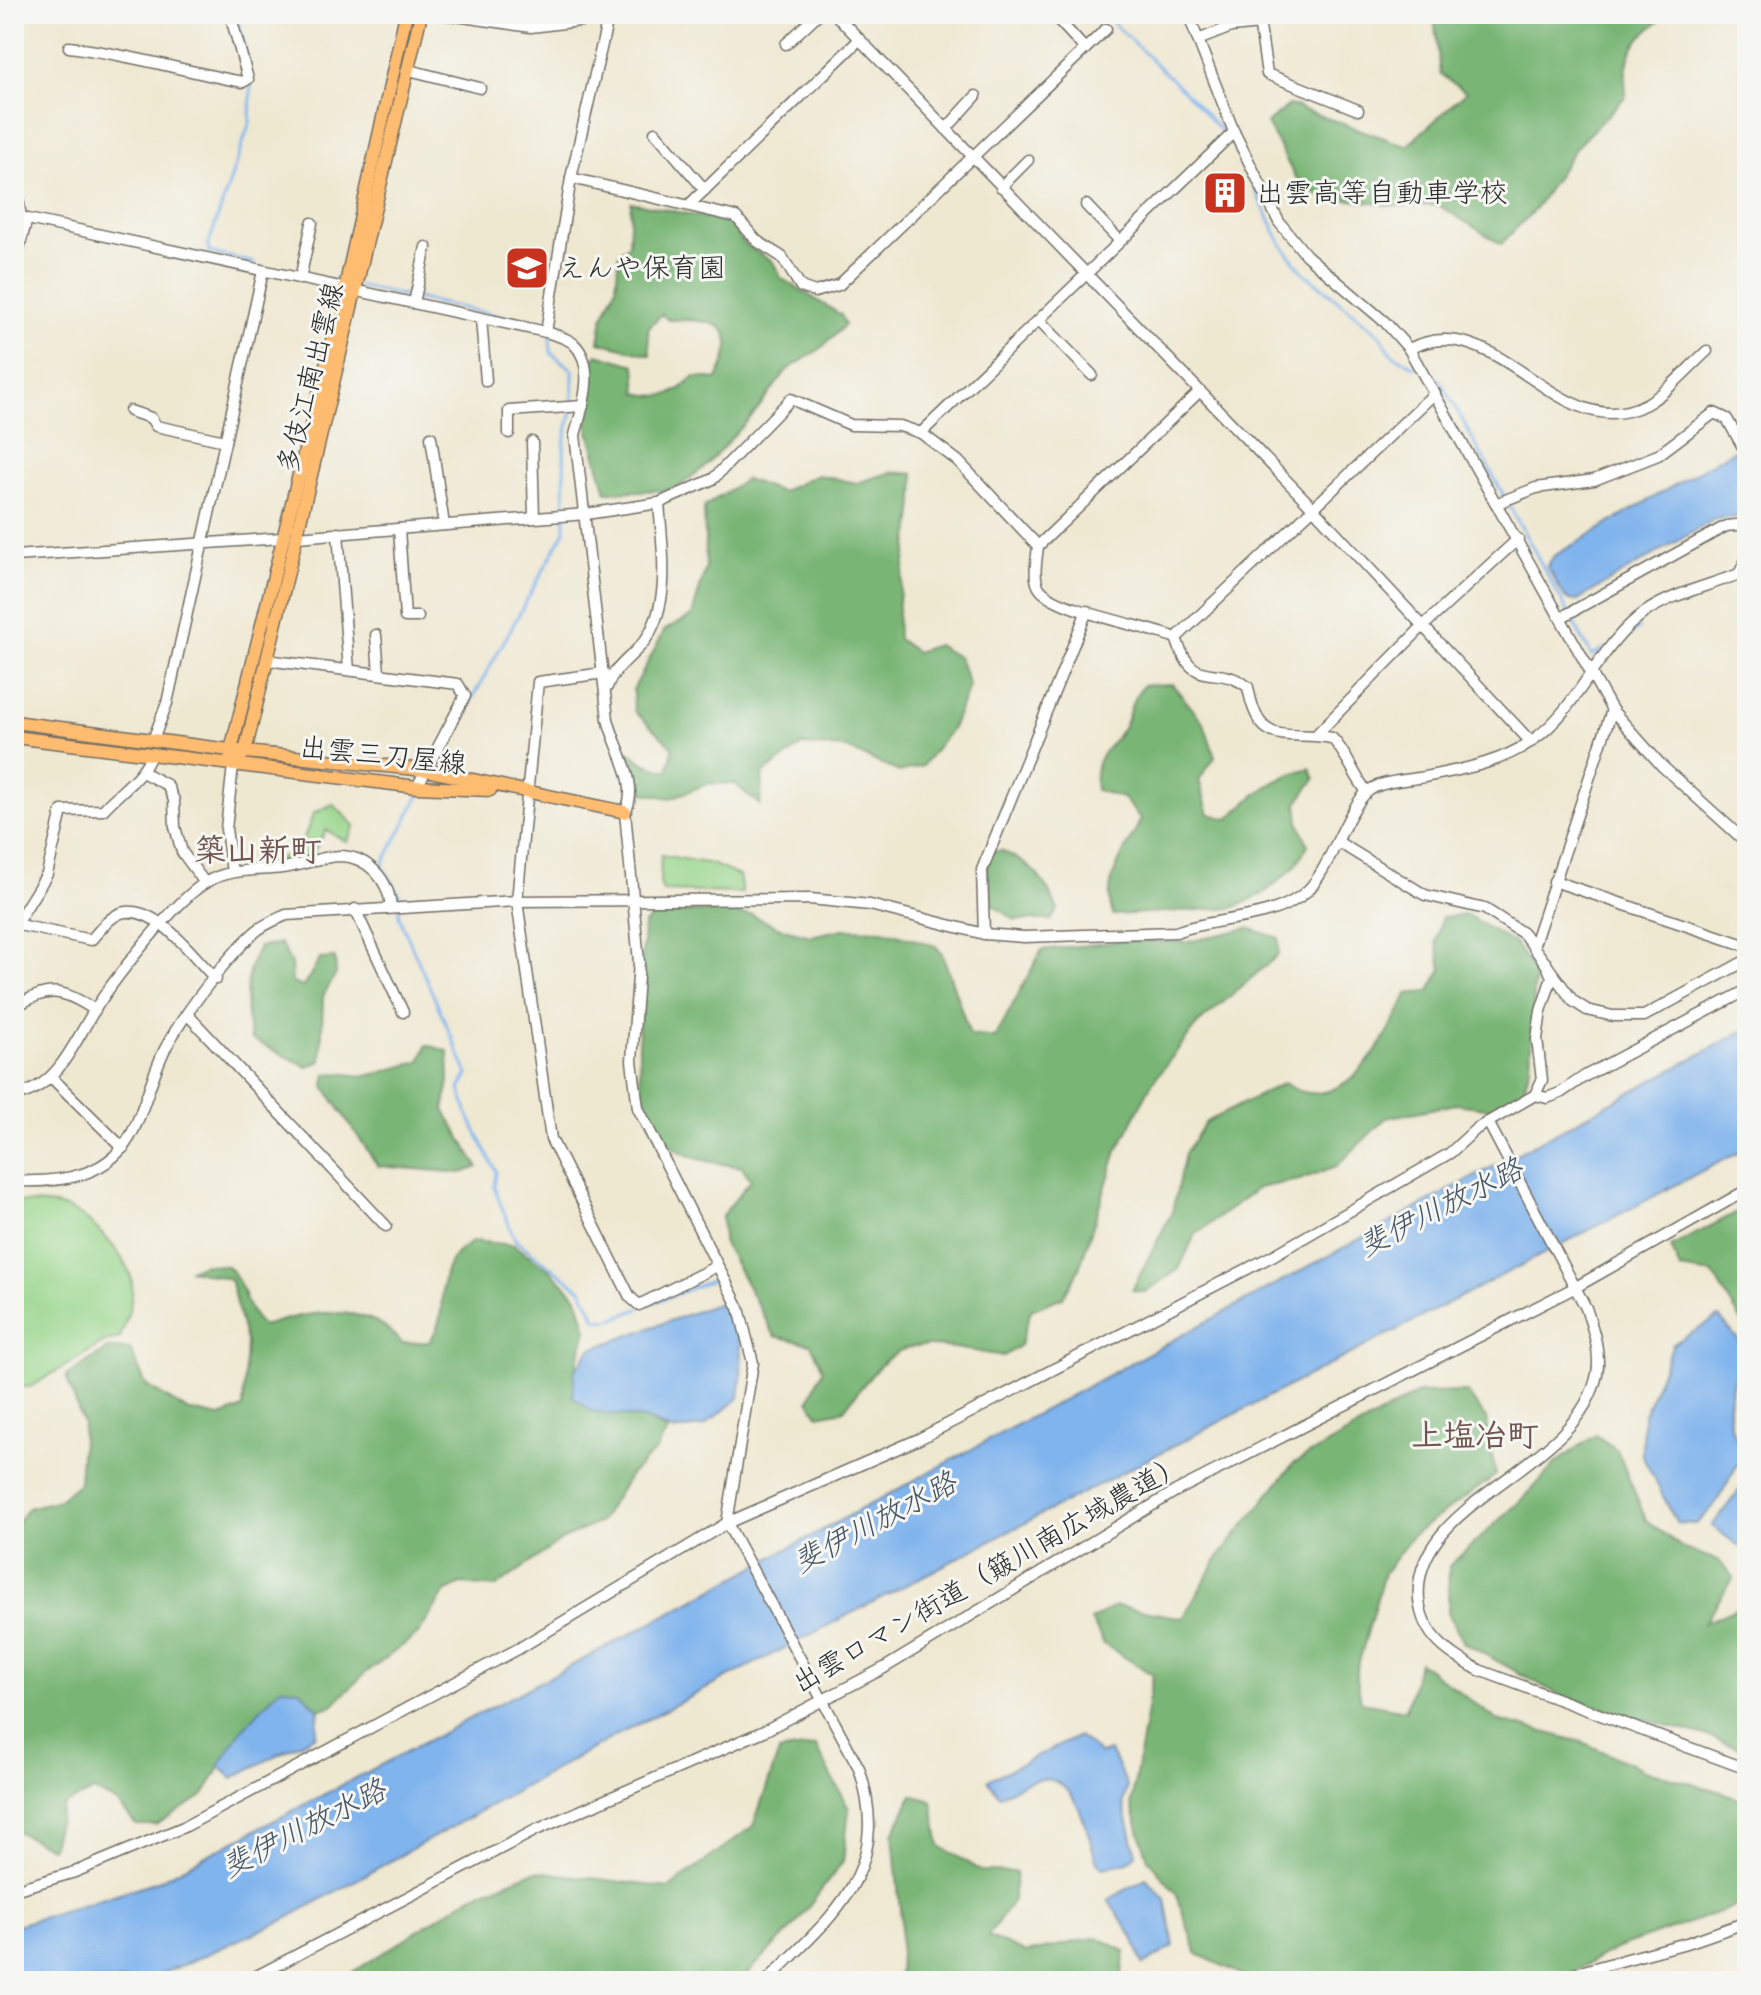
<svg xmlns="http://www.w3.org/2000/svg" width="1761" height="1995" viewBox="0 0 1761 1995" font-family="'Balsamiq Sans','Klee One',sans-serif">
<style>
.green{fill:#97d58a;stroke:#61805a;stroke-width:2}
.forest{fill:#79b676;stroke:#527050;stroke-width:2}
.water{fill:#80b4ed;stroke:#56708c;stroke-width:2}
.lines{fill:none;stroke-linecap:round;stroke-linejoin:round}
.stream{stroke:#80b4ed;stroke-width:3}
.minor-casing{stroke:#706d65;stroke-width:13}
.major-casing{stroke:#706d65;stroke-width:15}
.minor{stroke:#fff;stroke-width:10}
.major{stroke:#febc70;stroke-width:12}
.labels{text-anchor:middle;dominant-baseline:central;stroke-width:6;stroke-linejoin:round;paint-order:stroke}
.poi-label{font-size:28px;fill:#2b2b2b;stroke:#f6f6f2;text-anchor:start}
.street-label{font-size:28px;fill:#2b2b2b;stroke:#f6f6f2}
.water-label{font-size:30px;font-style:italic;fill:#445465;stroke:#f6f6f2}
.quarter-label{font-size:32px;font-weight:bold;fill:#70544d;stroke:#f6f6f2}
</style>
<rect width="100%" height="100%" fill="#f6f6f2"/>
<filter id="ink" filterUnits="userSpaceOnUse"><feTurbulence type="fractalNoise" baseFrequency=".0125" numOctaves="2"/><feDisplacementMap in="SourceGraphic" scale="16" xChannelSelector="R" yChannelSelector="G"/><feConvolveMatrix kernelMatrix="1 2 1 2 8 2 1 2 1" color-interpolation-filters="sRGB"/></filter>
<filter id="wash" filterUnits="userSpaceOnUse"><feTurbulence type="fractalNoise" baseFrequency=".006" numOctaves="4" result="noise"/><feDisplacementMap in="SourceGraphic" scale="32" xChannelSelector="R" yChannelSelector="G"/><feGaussianBlur stdDeviation="1.8" result="paint"/><feColorMatrix in="noise" values="0 0 0 0 0 0 0 0 0 0 0 0 0 0 0 0 0 1.4 0 .05"/><feComposite in="paint" operator="in"/></filter>
<g filter="url(#wash)">
<rect width="100%" height="100%" fill="#efe8d1"/>
<g class="green">
<polygon points="333,804 355,826 347,842 326,830 312,855 279,864 277,859 299,850 314,813"/>
<polygon points="661,855 712,864 739,876 742,893 663,891 660,883"/>
<path d="M14 1202C30 1203 48 1203 63 1207 89 1215 123 1252 131 1277 136 1294 126 1321 120 1338L107 1341 30 1387 14 1386Z"/>
</g>
<g class="forest">
<path d="M1434 14H1670C1632 39 1625 51 1625 97L1576 147 1535 209 1501 244 1438 205 1397 206 1320 196 1295 177 1267 123 1289 105 1407 146 1466 92 1440 74Z"/>
<path d="M631 202 730 223 743 243 773 262 781 278 841 315 845 325 820 349 787 370 753 415 706 466 674 490 606 492 585 416 592 394 589 373 597 354 635 365 637 393C661 399 677 396 694 377L717 379C746 323 715 319 668 320L662 314 648 328 650 355 599 342 603 317 616 288 619 254 629 244Z"/>
<path d="M892 472 914 474C918 531 894 583 898 639L916 652 937 645 959 658 969 686 952 728 922 766 899 772 846 748 802 745 763 774 760 805 735 784 710 783 671 798 639 792 625 757 628 751 645 764 668 771 673 747 634 711 633 690 665 630 692 616 706 567 704 507 746 479 781 492 817 475 857 483Z"/>
<path d="M1172 684 1204 723 1215 757 1199 780 1209 814 1229 819C1253 794 1277 776 1310 768L1315 779 1297 803 1299 823 1308 845 1295 867 1263 894 1233 908 1113 915C1100 879 1128 850 1141 819L1123 798 1096 790C1093 755 1105 755 1122 729 1133 713 1126 705 1144 685Z"/>
<path d="M1001 850C1034 867 1043 876 1058 910L1051 920H1015L993 905 987 869 990 853Z"/>
<path d="M700 911 752 915 780 928 811 936 843 929 883 930 936 946 943 956 970 1035 995 1038 1042 950 1125 941 1188 942 1248 928 1279 938V954L1197 1025 1152 1083 1117 1151 1079 1269 1063 1297 1031 1310 1020 1345 1004 1356C975 1352 926 1339 899 1351 880 1360 856 1394 844 1410L818 1415 809 1400 823 1369 811 1344 775 1336 723 1242 722 1216 751 1180 742 1167C715 1163 684 1159 662 1140 626 1110 642 972 644 925L654 915Z"/>
<path d="M1467 915 1515 944 1535 972 1530 1066 1522 1095 1492 1109 1456 1104 1386 1118 1337 1166 1299 1180 1258 1188 1195 1235 1179 1269 1145 1292 1132 1290 1172 1212 1185 1154 1206 1122 1284 1083C1341 1122 1389 1039 1407 994L1429 991 1442 969 1436 942 1442 917Z"/>
<path d="M280 943 291 963 292 983 303 987 320 959 335 958 336 974 323 996 321 1061 307 1067 251 1039C244 1008 243 974 259 947Z"/>
<path d="M427 1045 448 1051 449 1081 444 1110 478 1167 462 1173 378 1166 324 1086 326 1074C342 1071 357 1078 370 1075 387 1072 402 1065 420 1062Z"/>
<polygon points="1747,1207 1747,1330 1713,1274 1680,1269 1671,1247"/>
<path d="M473 1241 514 1245 550 1270 577 1297 587 1329 575 1370 592 1411 645 1419 668 1431 656 1450 630 1475 600 1522 563 1539 496 1587 461 1584 445 1592 418 1634 364 1674 333 1705 319 1710 299 1689 241 1731 204 1795 156 1825H136L118 1803 94 1791 63 1805 51 1848 14 1830V1526L28 1508 59 1500 79 1483 83 1424 66 1376 109 1348 130 1349 146 1385 186 1410 220 1417 243 1408 246 1342 230 1279 190 1270 203 1264 227 1266C250 1289 240 1306 263 1326 298 1314 342 1305 377 1322 386 1326 394 1336 402 1343L429 1342C457 1305 422 1272 473 1241Z"/>
<polygon points="1467,1392 1486,1419 1496,1475 1413,1535 1384,1573 1356,1673 1361,1702 1406,1710 1419,1662 1497,1720 1582,1742 1647,1771 1725,1793 1747,1803 1747,1902 1615,1949 1557,1981 1256,1981 1197,1954 1176,1893 1148,1859 1131,1804 1153,1675 1104,1644 1091,1620 1116,1606 1183,1618 1218,1558 1293,1464 1418,1393"/>
<polygon points="1596,1435 1617,1450 1646,1520 1684,1549 1718,1560 1734,1577 1704,1623 1747,1604 1747,1751 1713,1738 1565,1698 1464,1643 1448,1613 1449,1566 1529,1493 1557,1462"/>
<polygon points="816,1746 849,1809 843,1861 795,1925 740,1981 339,1981 472,1896 536,1871 669,1888 753,1826 779,1752"/>
<polygon points="912,1795 932,1801 940,1846 981,1871 1016,1872 1013,1900 988,1936 1026,1953 1097,1937 1125,1951 1121,1981 899,1981 901,1920 893,1834"/>
</g>
<g class="water">
<polygon points="1734,450 1747,472 1747,516 1715,519 1576,601 1566,599 1547,566 1554,556"/>
<polygon points="1747,1029 1747,1148 619,1734 284,1920 146,1981 14,1981 14,1926 158,1881 590,1656"/>
<path d="M722 1302 730 1305C741 1337 744 1364 739 1398L704 1426 674 1431 645 1419 592 1411 573 1397 575 1370 591 1349Z"/>
<path d="M1719 1317 1746 1349C1734 1369 1722 1411 1734 1433 1736 1438 1743 1443 1747 1447L1715 1505 1696 1524 1677 1523 1642 1455 1643 1417 1673 1344Z"/>
<polygon points="1747,1480 1747,1544 1743,1549 1712,1526"/>
<polygon points="280,1688 299,1689 319,1710 316,1735 232,1778 219,1766 241,1731"/>
<path d="M1079 1736 1100 1754 1110 1751 1127 1785 1123 1803 1136 1854 1128 1862 1103 1868 1097 1862C1086 1832 1078 1770 1034 1780 1022 1782 1011 1792 999 1795L988 1780Z"/>
<polygon points="1146,1878 1165,1899 1174,1946 1143,1965 1133,1937 1108,1900"/>
</g>
<g class="lines">
<g class="stream">
<polyline points="236,14 249,65"/>
<polyline points="1104,14 1192,99 1232,143 1282,245 1302,271 1379,334 1392,354 1415,367"/>
<polyline points="251,81 250,122 208,246 209,252 254,263"/>
<polyline points="320,278 344,283"/>
<polyline points="359,286 543,325"/>
<polyline points="550,337 551,353 573,370 573,403"/>
<polyline points="1428,375 1441,381 1592,656 1603,649"/>
<polyline points="1617,645 1639,628"/>
<polyline points="434,768 565,531 564,444 572,410"/>
<polyline points="421,792 382,866 399,894 399,917 468,1074 460,1089 468,1115 496,1171 494,1187 515,1240 582,1290 596,1319 610,1320 639,1309"/>
<polyline points="653,1303 713,1280"/>
</g>
</g>
</g>
<g filter="url(#ink)">
<g class="lines">
<g class="minor-casing">
<g id="minor">
<polyline points="442,14 531,27 636,14"/>
<polyline points="835,14 1313,508 1531,742"/>
<polyline points="1053,14 1085,49"/>
<polyline points="1188,14 1234,132 1279,222 1306,255 1385,322 1409,349 1612,710 1662,766 1747,843"/>
<polyline points="1258,14 1267,74 1358,110"/>
<polyline points="1198,40 1231,27 1260,24"/>
<polyline points="786,44 818,14"/>
<path d="M69 47C128 54 184 71 243 82L248 79 230 14"/>
<polyline points="409,70 480,88"/>
<polyline points="946,129 976,96"/>
<polyline points="655,132 705,190"/>
<polyline points="14,174 21,217"/>
<polyline points="571,178 736,217 757,241 782,257 801,287 815,292 839,285 1106,29"/>
<polyline points="1001,187 1028,160"/>
<polyline points="690,204 858,41"/>
<polyline points="1086,205 1120,241"/>
<path d="M14 216 546 332C555 335 568 338 574 344 597 366 582 409 575 435L608 719C615 750 641 783 625 812L639 962 632 1061 638 1108 739 1308 753 1363 727 1523 859 1768C893 1873 834 1913 767 1981"/>
<polyline points="14,266 27,219"/>
<polyline points="300,279 312,223"/>
<polyline points="414,303 426,247"/>
<polyline points="481,318 486,381"/>
<polyline points="1039,320 1092,375"/>
<polyline points="546,332 571,178 609,14"/>
<path d="M1409 349C1498 303 1560 450 1646 404 1668 392 1688 368 1707 351"/>
<polyline points="130,411 151,418 156,426 225,441"/>
<polyline points="509,433 509,411 583,406"/>
<polyline points="921,433 1234,132"/>
<polyline points="431,437 444,525"/>
<polyline points="532,442 534,518"/>
<polyline points="1498,503 1536,488 1594,480 1658,455 1714,413 1727,419 1747,454"/>
<polyline points="399,529 405,617 418,617"/>
<polyline points="338,533 349,670"/>
<path d="M297 537 586 514 659 503 713 479 791 399 851 425 900 426 921 433 958 461 1038 546C1037 558 1032 579 1040 589 1057 611 1147 626 1176 638 1194 693 1215 661 1248 687 1259 750 1285 730 1332 738 1347 754 1353 774 1367 792"/>
<polyline points="1038,546 1198,393"/>
<polyline points="14,556 282,538"/>
<polyline points="1562,617 1726,526 1747,524"/>
<polyline points="376,635 379,673"/>
<polyline points="1176,638 1435,393"/>
<polyline points="266,660 458,684 465,696 417,787"/>
<polyline points="604,673 538,682 517,901 551,1139 630,1297 639,1305 717,1266"/>
<path d="M607 687C614 666 634 656 646 639 672 600 662 547 659 503"/>
<polyline points="1316,735 1421,628 1518,539"/>
<polyline points="153,740 167,703 263,271"/>
<polyline points="144,773 167,785 174,800 175,827 182,852 205,883"/>
<polyline points="1338,842 1425,895 1485,909 1524,934 1573,1001 1587,1010 1613,1016 1644,1016 1747,960"/>
<polyline points="232,872 226,829 233,765"/>
<polyline points="1554,881 1747,946"/>
<polyline points="355,909 403,1012"/>
<path d="M14 924 91 940C100 930 112 913 126 912 161 909 193 957 216 979"/>
<path d="M16 924 47 874 62 811 103 810C120 791 142 778 151 755"/>
<polyline points="984,934 982,870 1087,611"/>
<polyline points="1534,944 1612,710"/>
<path d="M14 1008C48 985 62 989 95 1010"/>
<polyline points="188,1015 386,1226"/>
<polyline points="51,1077 123,1148"/>
<polyline points="1535,1095 1547,1098 1560,1093 1585,1076 1747,990"/>
<path d="M14 1096C58 1087 72 1046 94 1011 114 979 174 902 205 883 229 868 255 871 282 868 302 866 321 856 341 856 368 857 388 879 391 906"/>
<path d="M1488 1122 1586 1308C1593 1329 1601 1352 1597 1374 1578 1471 1410 1499 1419 1600 1423 1638 1449 1653 1479 1670L1747 1769"/>
<path d="M14 1181C61 1183 112 1177 134 1129 146 1103 152 1075 165 1049 183 1015 226 958 254 933 262 925 275 920 286 915L517 901 810 899 870 905 984 934 1024 937 1176 932C1217 916 1273 922 1307 891 1329 871 1346 811 1367 792 1378 782 1405 780 1419 778 1459 770 1500 764 1533 740 1580 707 1597 647 1644 613 1671 594 1708 586 1739 574L1747 558"/>
<polyline points="14,1890 75,1872 186,1826 518,1649 727,1523 919,1439 1274,1255 1450,1153 1476,1129 1535,1095 1542,1080 1537,1039 1541,1011 1552,977 1546,963"/>
<polyline points="247,1981 536,1830 764,1731 884,1668 1176,1491 1576,1287 1747,1190"/>
<polyline points="1571,1981 1580,1972 1690,1942 1747,1922"/>
</g>
</g>
<g class="major-casing">
<g id="major">
<polyline points="14,722 245,752 425,770 625,812"/>
<polyline points="14,737 417,787 490,790"/>
<polyline points="233,765 245,752 421,14"/>
<polyline points="233,765 231,750 345,288 406,14"/>
</g>
</g>
<use href="#minor" class="minor"/>
<use href="#major" class="major"/>
</g>
</g>
<defs>
<g id="building-square" transform="scale(2.3)"><rect x="-9" y="-9" width="18" height="18" rx="4" fill="#c8321e" stroke="#f6f6f2"/><path d="M-4-6H4V6H1V3H-1V6H-4ZM-2.5-4.3h1.7v1.8h-1.7ZM.8-4.3h1.7v1.8H.8ZM-2.5-1h1.7V.8h-1.7ZM.8-1h1.7V.8H.8Z" fill="#fff"/></g>
<g id="school-square" transform="scale(2.3)"><rect x="-9" y="-9" width="18" height="18" rx="4" fill="#c8321e" stroke="#f6f6f2"/><path d="M0-5L7-2L0 1L-7-2ZM-4 1L0 2.5L4 1V4Q0 6-4 4Z" fill="#fff"/></g>
</defs>
<g fill-rule="evenodd">
<use href="#building-square" x="1225" y="193"/>
<use href="#school-square" x="527" y="268"/>
</g>
<g class="labels">
<g class="poi-label">
<text x="1256" y="193">出雲高等自動車学校</text>
<text x="558" y="268">えんや保育園</text>
</g>
<g class="street-label">
<text transform="translate(311 378) rotate(-76)">多伎江南出雲線</text>
<text transform="translate(383 756) rotate(6)">出雲三刀屋線</text>
<text transform="translate(989 1574) rotate(-30)">出雲ロマン街道（簸川南広域農道）</text>
</g>
<g class="water-label">
<text transform="translate(1441 1208) rotate(-27)">斐伊川放水路</text>
<text transform="translate(875 1523) rotate(-28)">斐伊川放水路</text>
<text transform="translate(304 1829) rotate(-27)">斐伊川放水路</text>
</g>
<g class="quarter-label">
<text x="258" y="851">築山新町</text>
<text x="1475" y="1436">上塩冶町</text>
</g>
</g>
<rect width="1761" height="1995" fill="none" stroke="#f6f6f2" stroke-width="48"/>
</svg>
